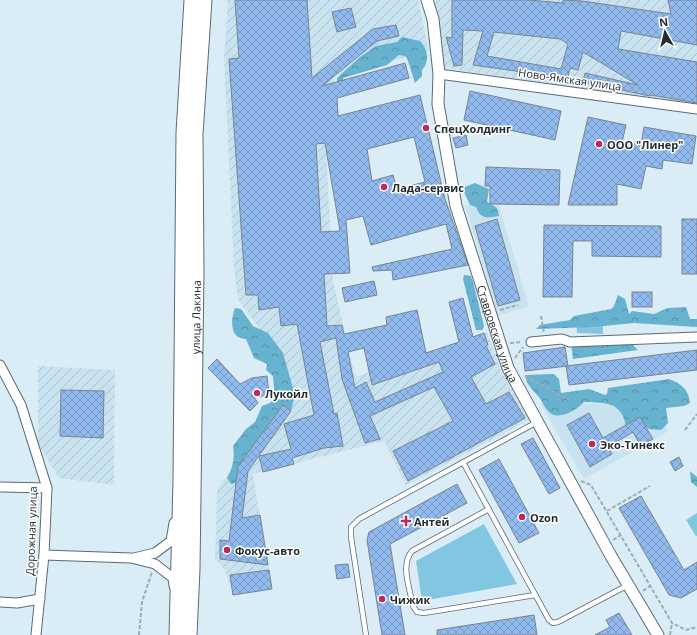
<svg xmlns="http://www.w3.org/2000/svg" width="697" height="635" viewBox="0 0 697 635" font-family="'Open Sans',sans-serif">
<style>
.built{fill:#c8e3ef}
.industrial{fill:url(#industrial-furrows)}
.green{fill:#82c6e1}
.forest{fill:url(#forest-crowns)}
.building{fill:url(#building-cross-hatch);stroke:#788390;fill-rule:evenodd}
.lines{fill:none;stroke-linecap:round;stroke-linejoin:round}
.service-casing{stroke:#5a6b73;stroke-width:6}
.minor-casing{stroke:#5a6b73;stroke-width:11}
.tertiary-casing{stroke:#5a6b73;stroke-width:13}
.trunk-casing{stroke:#5a6b73;stroke-width:17}
.path{stroke:#9dadb4;stroke-width:2;stroke-dasharray:4 2;stroke-linecap:butt}
.service{stroke:#fff;stroke-width:4.5}
.minor{stroke:#fff;stroke-width:9}
.tertiary{stroke:#fff;stroke-width:11}
.trunk{stroke:#fff;stroke-width:15}
.poi-dot{fill:#ba2c59;stroke:#fff;stroke-width:1.5}
.labels{text-anchor:middle;dominant-baseline:central;stroke-width:3;stroke-linejoin:round;paint-order:stroke}
.street-label{font-size:11px;fill:#242c2f;stroke:#fff}
.poi-label{font-size:11px;font-weight:bold;fill:#242c2f;stroke:#fff;text-anchor:start}
</style>
<defs>
<pattern id="industrial-furrows" width="10" height="10" patternUnits="userSpaceOnUse"><rect width="10" height="10" fill="#c8e3ef"/><path d="M-1 1l2-2M0 10L10 0M9 11l2-2" fill="none" stroke="#acc3cd"/></pattern>
<pattern id="forest-crowns" width="20" height="18" patternUnits="userSpaceOnUse"><rect width="20" height="18" fill="#66b2cf"/><path d="M2 6a3 3 0 1 1 6 0M12 15a3 3 0 1 1 6 0" fill="none" stroke="#5491a8"/></pattern>
<pattern id="building-cross-hatch" width="8" height="8" patternUnits="userSpaceOnUse"><rect width="8" height="8" fill="#91bbef"/><path d="M0 0l8 8M0 8l8-8" fill="none" stroke="#7698c2"/></pattern>
</defs>
<rect width="100%" height="100%" fill="#daedf6"/>
<g class="built">
<polygon points="465,205 499,205 529,306 498,316"/>
<polygon points="540,403 607,404 661,409 667,432 584,479"/>
</g>
<g class="industrial">
<polygon points="228,0 418,0 429,51 335,76 339,132 326,148 333,281 355,377 487,332 501,371 529,420 406,485 384,441 253,474 272,589 233,595 225,570 215,559 217,490 287,389 280,356 238,300 234,267 224,58"/>
<polygon points="432,0 697,0 697,106 445,68 438,19"/>
<polygon points="38,366 115,370 114,485 59,478 38,444"/>
</g>
<g class="green">
<polygon points="603,319 603,334 577,333 576,320"/>
<polygon points="697,513 697,536 696,536 686,520"/>
<polygon points="484,524 517,584 422,601 416,561"/>
</g>
<g class="forest">
<path d="M402 37 420 41C428 49 430 62 422 70V76L415 83 407 58 405 56 399 55 387 65 343 78V92L338 96 337 78 360 57 376 46 397 42Z"/>
<path d="M475 183 489 189 487 202 497 208 499 216C487 218 481 220 476 207L470 205 462 188Z"/>
<polygon points="464,275 471,276 473,282 484,326 482,330 476,330 463,279"/>
<polygon points="618,295 625,299 629,314 632,311 654,314 668,308 686,307 690,319 697,319 697,327 634,323 594,327 536,329 540,325 570,320 574,316 611,309 614,306"/>
<path d="M235 308 241 309 253 326 268 333 283 353 295 395 291 411 282 406 238 466 236 483 231 484 227 478C233 467 235 458 233 446L246 429 255 422 262 406 270 403 275 398 273 376 266 370 267 364 254 358 246 339C244 339 239 338 237 336 230 331 232 314 235 308Z"/>
<polygon points="571,343 632,344 638,350 573,359"/>
<path d="M554 374 559 379 561 393 589 389 605 395 607 394 608 388 669 379C681 383 689 390 690 403L684 406 666 408 668 423 661 430 649 429 640 422 626 427C622 401 605 403 584 402 577 410 557 422 548 411 544 407 542 400 538 396 531 388 527 385 525 375Z"/>
<polygon points="690,471 697,477 697,487 691,482"/>
</g>
<g class="building">
<path d="M235 0H307L312 78 373 29 396 25 399 36 377 41 322 86 405 63 409 78 337 98 338 116 420 95 445 199 468 265 393 280 392 270 373 271 372 267 452 249 446 224 371 245 363 216 346 220 350 273 324 274 327 326 342 325 344 334 387 325 386 317 417 310 426 353 459 342 449 302 463 298 473 337 484 333 488 345 486 346 495 364 471 377 486 404 509 392 525 418 408 481 393 451 453 421 434 387 370 416 380 439 365 443 342 379 336 338 320 342 334 414 337 413 343 446 324 448 292 458 294 464 263 472 259 456 291 449 284 424 314 415 297 324 281 326 279 307 259 310 258 295H246L229 59 239 58ZM414 137 425 182 397 189 393 175 372 181 367 149ZM325 143 340 231 321 232 316 144ZM364 348 372 385 439 362 443 372 375 402 366 382 355 388 348 352Z"/>
<path d="M452 0H529L563 3V0L582 1 671 14 668 0H697V45L621 31 618 49 697 62V103L651 95 650 96 583 82 585 73 638 85 583 52 578 70 570 68 567 81 550 78 551 76 473 65 483 31 463 30 462 65 454 66 446 37 452 38ZM494 32 560 39 568 44 561 69 487 56Z"/>
<polygon points="351,8 356,27 337,32 332,12"/>
<polygon points="470,91 561,111 555,140 464,120"/>
<polygon points="588,117 626,125 622,142 641,145 644,127 696,136 692,164 663,160 662,169 646,166 641,189 617,184 617,205 568,205"/>
<polygon points="466,135 468,145 456,148 453,138"/>
<polygon points="486,167 560,170 559,205 490,204 490,186 485,186"/>
<polygon points="497,219 520,300 498,306 475,226"/>
<rect x="682" y="219" width="15" height="55"/>
<polygon points="544,225 661,226 661,257 592,256 592,241 573,241 572,297 543,297"/>
<polygon points="374,281 377,295 345,302 342,288"/>
<rect x="632" y="292" width="20" height="15"/>
<polygon points="565,347 568,366 525,371 523,353"/>
<polygon points="697,350 697,370 569,385 566,366"/>
<polygon points="217,359 240,384 252,378 267,376 269,395 254,397 258,403 250,411 208,368"/>
<polygon points="61,390 104,391 103,438 60,436"/>
<polygon points="283,405 291,411 248,471 242,518 260,515 268,565 220,559 220,540 229,541 238,466"/>
<polygon points="589,413 603,438 640,417 653,439 641,446 633,432 608,447 612,454 590,467 567,425"/>
<polygon points="533,438 560,488 549,494 521,444"/>
<polygon points="679,457 683,466 675,471 670,462"/>
<polygon points="499,459 539,533 519,543 479,470"/>
<polygon points="457,484 467,503 390,544 405,635 382,635 367,540 369,532"/>
<polygon points="641,496 684,570 697,562 697,589 681,598 669,595 619,508"/>
<polygon points="348,564 350,577 337,579 335,565"/>
<polygon points="269,570 272,589 233,595 230,575"/>
<polygon points="619,613 632,635 595,635 610,627 606,620"/>
<polygon points="534,615 537,635 437,635 437,630"/>
</g>
<g class="lines">
<g class="service-casing">
<g id="service">
<polyline points="463,462 549,620 553,623 558,622 628,585"/>
<path d="M489 509 412 551C400 565 410 589 413 606L417 612 424 613 535 595"/>
<polyline points="366,635 351,537 351,527 359,519 537,422"/>
</g>
</g>
<g class="minor-casing">
<g id="minor">
<polyline points="439,74 697,109"/>
<polyline points="531,342 562,339 570,342 697,337"/>
<polyline points="0,365 21,405 47,488 44,555 36,635"/>
<polyline points="0,487 47,488"/>
<polyline points="44,555 131,558 155,564 173,578 174,586"/>
<polyline points="134,558 155,553 171,541 174,523"/>
<polyline points="0,602 17,603 40,599"/>
</g>
</g>
<g class="tertiary-casing">
<g id="tertiary">
<path id="s1" d="M427 0 433 19 439 74 438 104 456 206 508 368 611 556 658 635"/>
</g>
</g>
<g class="trunk-casing">
<g id="trunk">
<polyline points="177,635 181,481 184,133 192,0"/>
<path id="s2" d="M189 635 192 569 196 272 195 134 204 0"/>
</g>
</g>
<g class="path">
<polyline points="500,310 518,305"/>
<polyline points="541,316 544,333"/>
<polyline points="510,343 522,342"/>
<polyline points="515,358 523,347"/>
<polyline points="525,376 569,400"/>
<polyline points="685,430 697,414"/>
<polyline points="581,481 591,485 672,623 686,630 697,627"/>
<polyline points="607,511 650,486"/>
<polyline points="613,540 621,535"/>
<polyline points="643,591 650,586"/>
<polyline points="139,635 142,602 152,572"/>
<polyline points="670,635 672,623"/>
</g>
<use href="#service" class="service"/>
<use href="#minor" class="minor"/>
<use href="#tertiary" class="tertiary"/>
<use href="#trunk" class="trunk"/>
</g>
<g class="poi-dot">
<circle cx="426" cy="128" r="4"/>
<circle cx="599" cy="144" r="4"/>
<circle cx="384" cy="187" r="4"/>
<circle cx="257" cy="393" r="4"/>
<circle cx="592" cy="444" r="4"/>
<circle cx="522" cy="517" r="4"/>
<path d="M404 515h4v4h4v4h-4v4h-4v-4h-4v-4h4z"/>
<circle cx="227" cy="550" r="4"/>
<circle cx="382" cy="599" r="4"/>
</g>
<g class="labels">
<g class="street-label">
<text transform="translate(570 79) rotate(8)">Ново-Ямская улица</text>
<text stroke="none"><textPath href="#s2" startOffset="318">улица Лакина</textPath></text>
<text stroke="none"><textPath href="#s1" startOffset="343">Ставровская улица</textPath></text>
<text transform="translate(31 531) rotate(-88)">Дорожная улица</text>
</g>
<g class="poi-label">
<text x="434" y="128">СпецХолдинг</text>
<text x="607" y="144">ООО "Линер"</text>
<text x="392" y="187">Лада-сервис</text>
<text x="265" y="393">Лукойл</text>
<text x="600" y="444">Эко-Тинекс</text>
<text x="530" y="517">Ozon</text>
<text x="414" y="521">Антей</text>
<text x="235" y="550">Фокус-авто</text>
<text x="390" y="599">Чижик</text>
</g>
</g>
<g transform="translate(665 32) rotate(352)" stroke="#ffffff" stroke-width="3" paint-order="stroke">
<path d="M0-3L7 15L0 10L-7 15Z" fill="#242c2f"/>
<text y="-6" font-size="11" font-weight="bold" text-anchor="middle" fill="#242c2f">N</text>
</g>
</svg>
